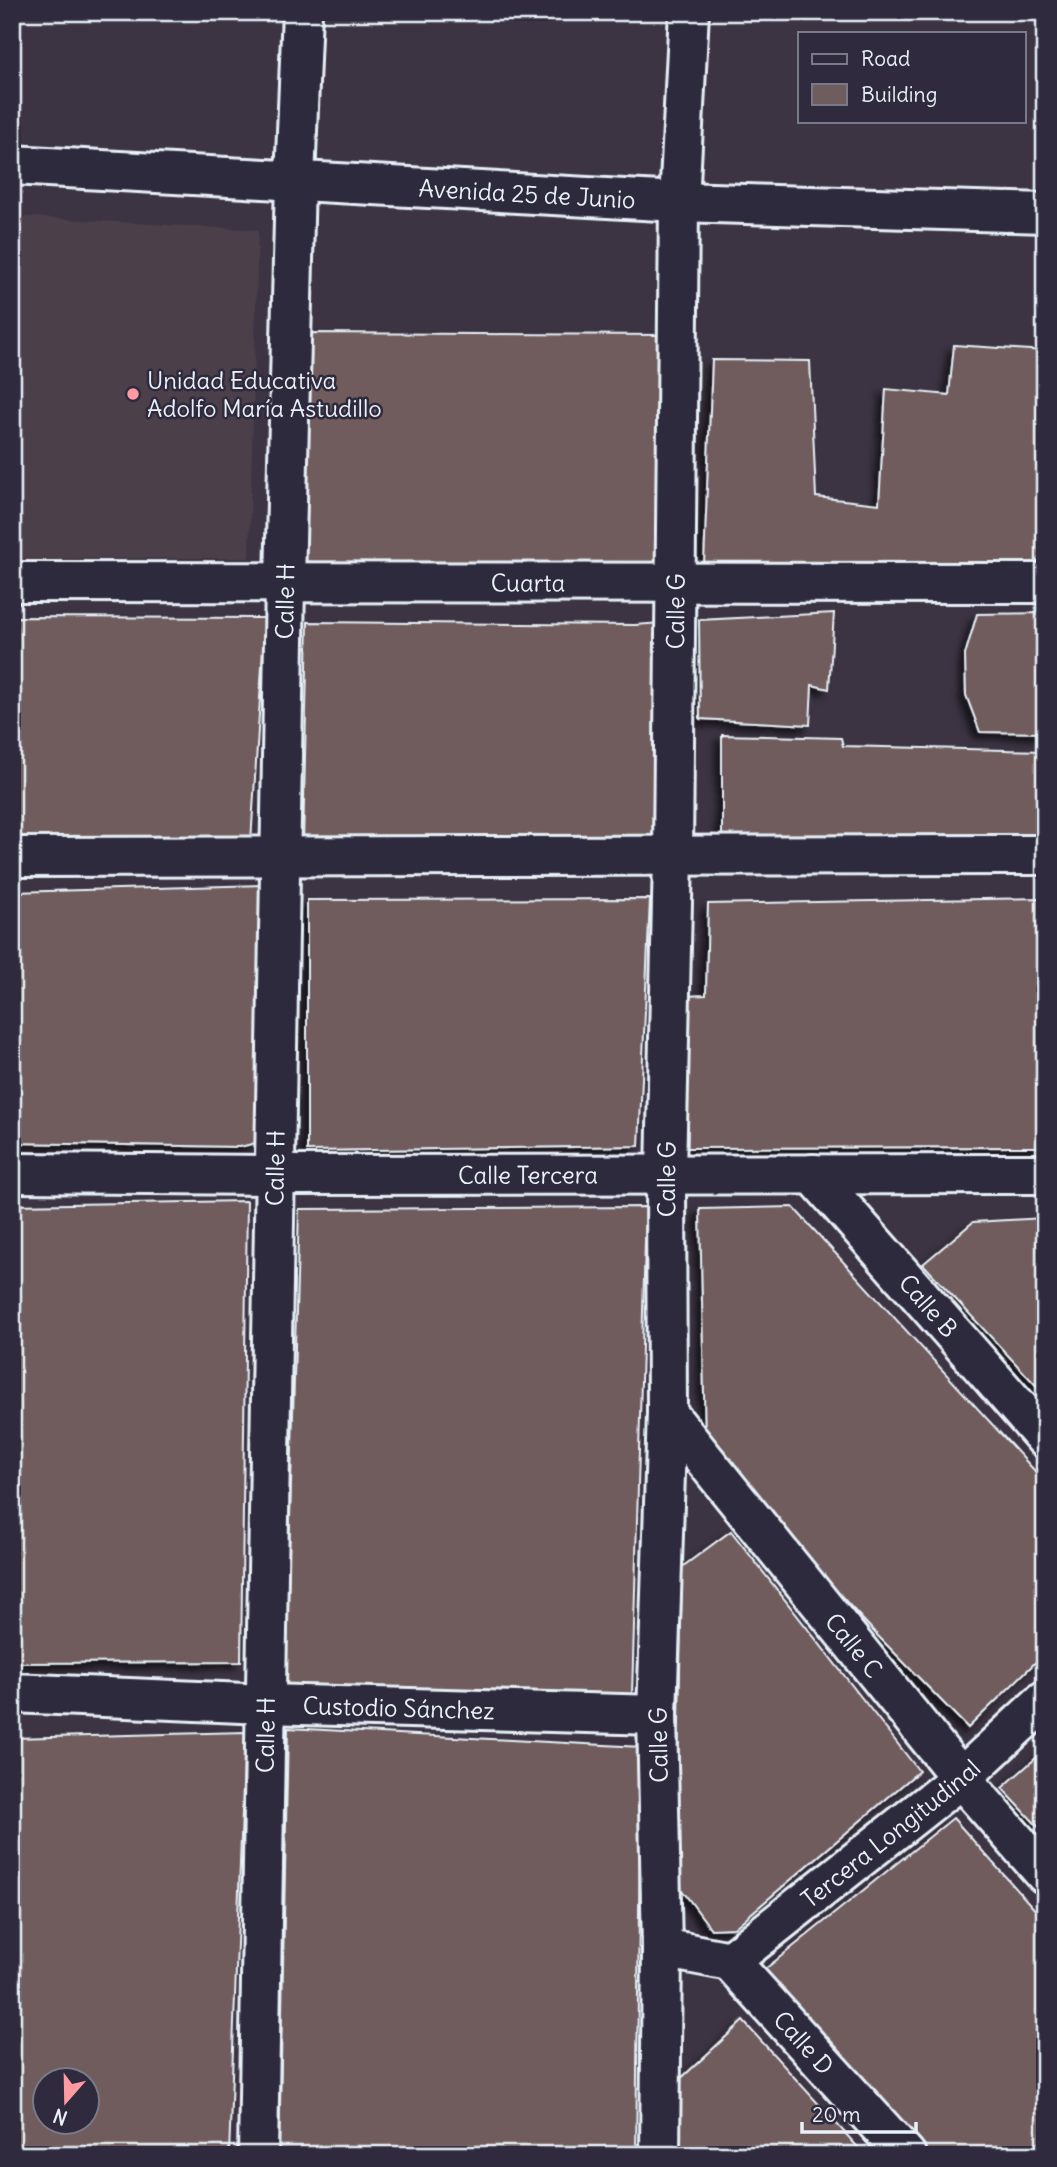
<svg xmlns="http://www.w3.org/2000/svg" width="1057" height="2167" viewBox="0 0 1057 2167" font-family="Delius,sans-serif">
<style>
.built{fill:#4b404a}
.building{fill:#6f5c5c;stroke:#e8f1f8;stroke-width:2;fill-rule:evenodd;filter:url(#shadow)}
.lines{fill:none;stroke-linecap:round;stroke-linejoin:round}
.minor-casing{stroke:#e8f1f8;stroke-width:44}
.highway-casing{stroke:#e8f1f8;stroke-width:44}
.minor{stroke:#2f2a3d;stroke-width:38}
.highway{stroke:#2f2a3d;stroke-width:38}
.poi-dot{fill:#ff9aa2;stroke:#2f2a3d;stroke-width:2.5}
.labels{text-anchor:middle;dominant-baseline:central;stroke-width:5;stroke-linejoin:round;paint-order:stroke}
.street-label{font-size:24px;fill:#e8f1f8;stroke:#2f2a3d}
.poi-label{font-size:24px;fill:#e8f1f8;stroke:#2f2a3d;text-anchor:start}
</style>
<defs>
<filter id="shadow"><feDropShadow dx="-6" dy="6" stdDeviation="3.5" flood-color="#0009"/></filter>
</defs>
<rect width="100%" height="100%" fill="#3c3443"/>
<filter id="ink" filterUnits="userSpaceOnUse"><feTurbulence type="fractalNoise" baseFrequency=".0143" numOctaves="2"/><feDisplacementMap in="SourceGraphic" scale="14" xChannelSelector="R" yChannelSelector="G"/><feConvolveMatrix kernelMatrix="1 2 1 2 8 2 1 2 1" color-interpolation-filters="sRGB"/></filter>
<g filter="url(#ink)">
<polygon class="built" points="12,216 258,230 249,558 12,559"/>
<g class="building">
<polygon points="308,333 662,335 658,573 298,572"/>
<polygon points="954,345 1045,351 1045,566 704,565 712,360 810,361 816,497 879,504 886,389 949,395"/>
<polygon points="834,613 829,689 812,685 810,725 700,719 699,620"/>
<polygon points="1045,613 1045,733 980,732 966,695 965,655 977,614"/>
<polygon points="12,617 265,618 251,842 12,839"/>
<polygon points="308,622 635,625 661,623 661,846 303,845"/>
<polygon points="722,735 841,738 843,746 1045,751 1045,838 722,846"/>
<polygon points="262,885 256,1143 240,1147 12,1143 12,892"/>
<polygon points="1045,898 1045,1147 683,1148 686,996 706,995 708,904"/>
<polygon points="650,899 639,1146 307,1151 307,900"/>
<polygon points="247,1201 241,1662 12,1663 12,1205"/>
<polygon points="646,1207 632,1695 285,1689 299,1209"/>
<polygon points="793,1207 1045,1482 1045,1653 968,1728 878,1636 803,1555 705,1439 700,1209"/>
<polygon points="1045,1218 1045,1395 923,1264 973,1222"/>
<polygon points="731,1531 919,1771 734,1928 711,1929 676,1882 682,1567"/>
<polygon points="288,1728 641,1747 636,2155 279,2155"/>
<path d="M245 1732 229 2155H12V1738ZM46 2080H88V2122H46Z"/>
<polygon points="1045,1750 1045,1834 1002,1788"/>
<polygon points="953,1818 1045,1921 1045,2155 926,2155 759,1974"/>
<polygon points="743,2021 865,2155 680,2155 675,2084"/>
</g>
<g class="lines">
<g class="minor-casing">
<g id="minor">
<path id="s1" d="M12 582 1045 583"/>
<polyline points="12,857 1045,855"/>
<path id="s2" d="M12 1173 275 1175 1045 1174"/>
<path id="s3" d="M813 1174 1045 1438"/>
<path id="s4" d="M667 1413 961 1778 1045 1874"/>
<path id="s5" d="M12 1693 266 1704 657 1715"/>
<polyline points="662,1948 730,1961"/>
<path id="s6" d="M730 1961 961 1778 1045 1700"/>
<path id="s7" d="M730 1961 906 2155"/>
<path id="s8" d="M258 2155 285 582 295 180 302 12"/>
<path id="s9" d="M660 2155 662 1948 657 1715 667 1413 666 1174 673 856 679 202 689 12"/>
</g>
</g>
<g class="highway-casing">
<g id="highway">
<path id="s10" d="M12 165 679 202 1045 213"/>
</g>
</g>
<use href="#minor" class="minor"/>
<use href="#highway" class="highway"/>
</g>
</g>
<circle class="poi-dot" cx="133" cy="394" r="7"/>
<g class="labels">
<g class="street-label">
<text stroke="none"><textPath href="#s10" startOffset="516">Avenida 25 de Junio</textPath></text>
<text stroke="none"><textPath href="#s1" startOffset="516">Cuarta</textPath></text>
<text stroke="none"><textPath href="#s8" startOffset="1554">Calle H</textPath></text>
<text stroke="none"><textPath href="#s9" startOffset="1544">Calle G</textPath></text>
<text stroke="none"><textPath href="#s8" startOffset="987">Calle H</textPath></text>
<text stroke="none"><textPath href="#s2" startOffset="516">Calle Tercera</textPath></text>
<text stroke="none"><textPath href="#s9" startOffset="976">Calle G</textPath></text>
<text stroke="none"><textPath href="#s3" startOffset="175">Calle B</textPath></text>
<text stroke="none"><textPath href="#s4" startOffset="298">Calle C</textPath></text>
<text stroke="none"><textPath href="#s5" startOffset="387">Custodio Sánchez</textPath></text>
<text stroke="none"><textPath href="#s8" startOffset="420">Calle H</textPath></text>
<text transform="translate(658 1745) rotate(-91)">Calle G</text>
<text stroke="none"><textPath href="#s6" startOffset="205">Tercera Longitudinal</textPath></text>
<text stroke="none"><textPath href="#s7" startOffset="110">Calle D</textPath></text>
</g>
<g class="poi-label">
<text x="147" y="380">Unidad Educativa<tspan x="147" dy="28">Adolfo María Astudillo</tspan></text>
</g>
</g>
<rect width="1057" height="2167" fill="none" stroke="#2f2a3d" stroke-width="42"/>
<rect x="21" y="21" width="1015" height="2125" fill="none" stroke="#e8f1f8" stroke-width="2.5" filter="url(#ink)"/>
<rect x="798" y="32" width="228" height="91" fill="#2f2a3d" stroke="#797a88" stroke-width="2"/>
<rect x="812" y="54" width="35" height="10" fill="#2f2a3d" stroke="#797a88" stroke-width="2"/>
<text x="861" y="66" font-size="21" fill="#e8f1f8">Road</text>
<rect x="812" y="84" width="35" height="21" fill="#6f5c5c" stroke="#797a88" stroke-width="2"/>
<text x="861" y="102" font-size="21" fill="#e8f1f8">Building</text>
<g transform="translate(66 2101) rotate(200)"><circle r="33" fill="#2f2a3d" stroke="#797a88" stroke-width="2"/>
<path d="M0-5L12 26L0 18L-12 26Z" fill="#ff9aa2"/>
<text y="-10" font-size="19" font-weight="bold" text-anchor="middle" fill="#e8f1f8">N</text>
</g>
<path d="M802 2122v10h114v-10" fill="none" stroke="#e8f1f8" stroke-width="3.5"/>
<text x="812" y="2122" font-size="21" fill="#e8f1f8" stroke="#2f2a3d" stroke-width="5" paint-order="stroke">20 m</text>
</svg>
